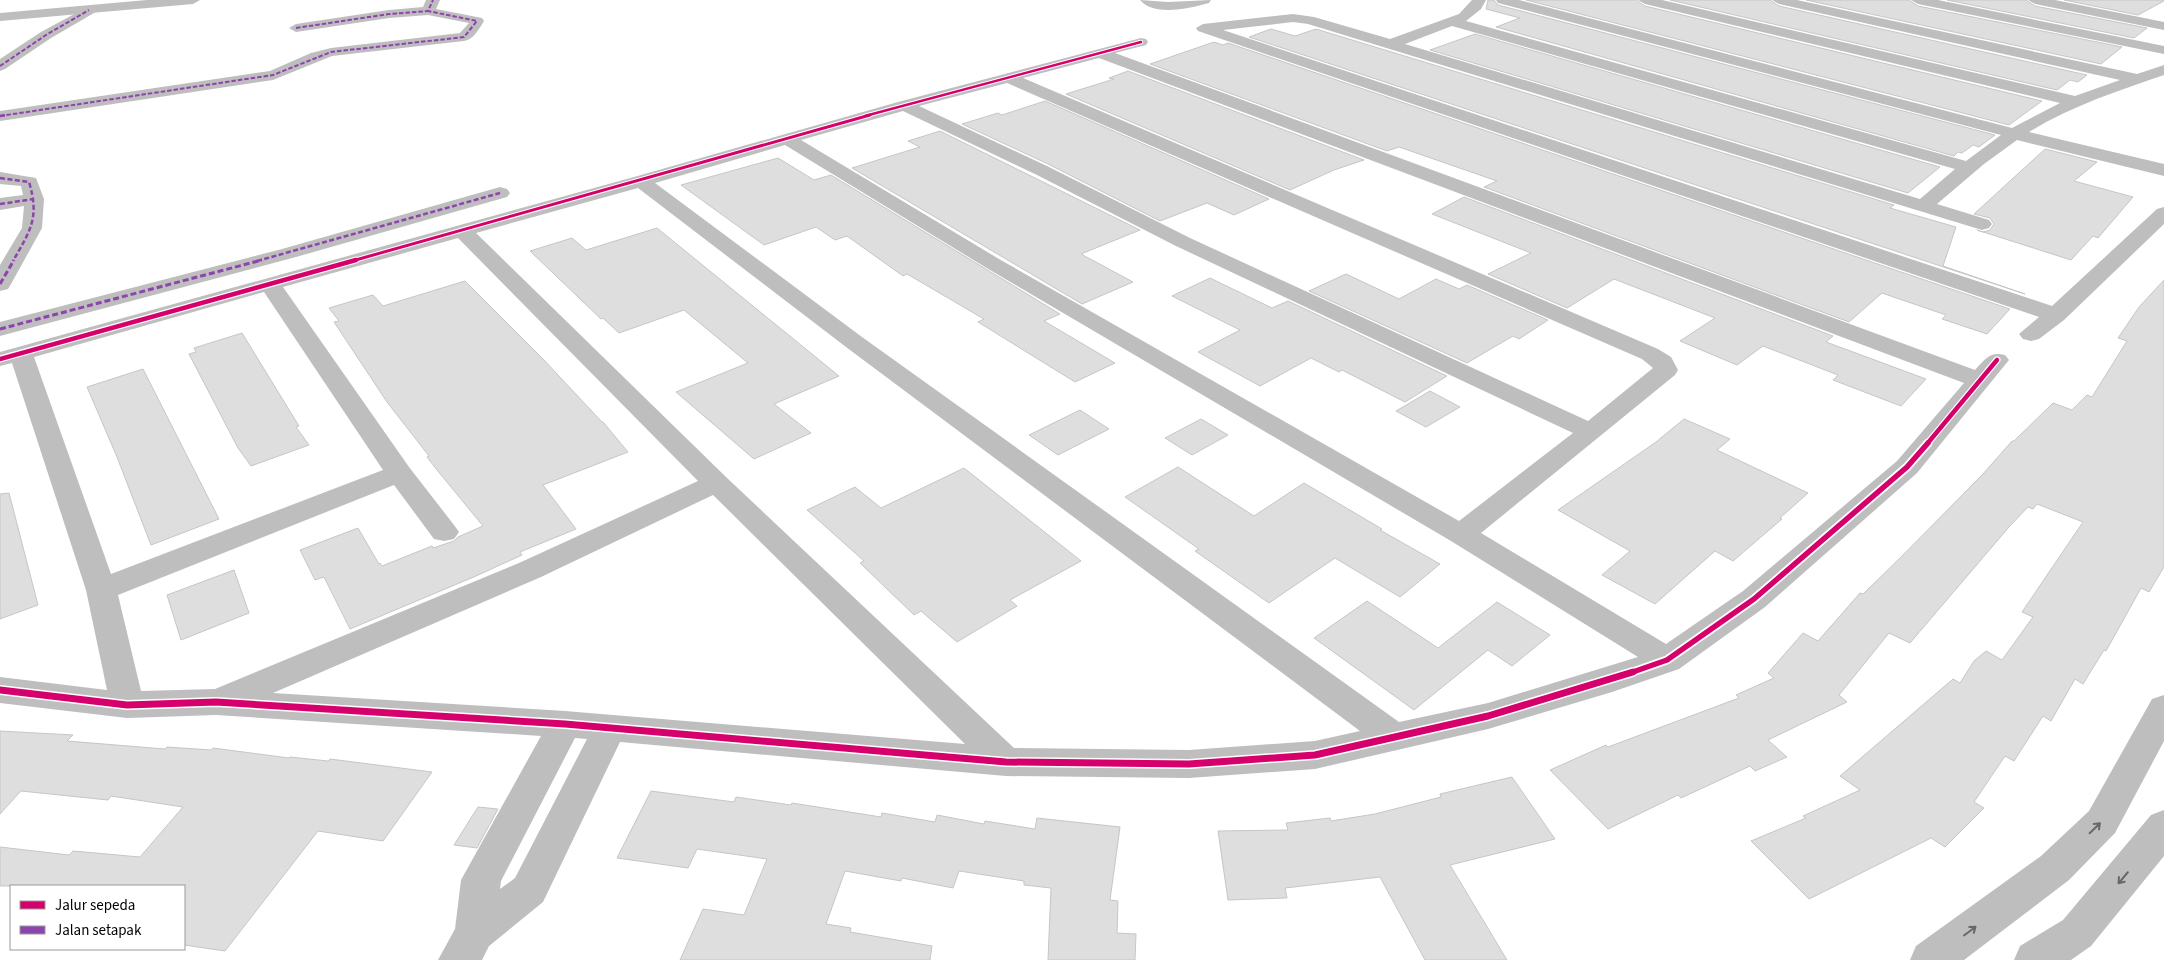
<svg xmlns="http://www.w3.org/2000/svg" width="2164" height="960" viewBox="0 0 2164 960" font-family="'Source Sans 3',sans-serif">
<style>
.building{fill:#dedede;stroke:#c6c6c6}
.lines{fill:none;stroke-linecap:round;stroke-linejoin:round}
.minor{fill:#bebebe;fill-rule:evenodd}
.major{fill:#bebebe;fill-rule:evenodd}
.quiet-far2{stroke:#8e44ad;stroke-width:2;stroke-dasharray:4.5 2;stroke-linecap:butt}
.quiet-far1{stroke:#8e44ad;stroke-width:2.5;stroke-dasharray:5 2.5;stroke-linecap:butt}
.quiet{stroke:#8e44ad;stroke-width:3;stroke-dasharray:6 3;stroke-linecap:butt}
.cycleway-far4-casing{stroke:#fff;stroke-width:4.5}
.cycleway-far3-casing{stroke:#fff;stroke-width:5}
.cycleway-far2-casing{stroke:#fff;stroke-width:7}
.cycleway-far1-casing{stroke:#fff;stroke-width:9}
.cycleway-casing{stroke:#fff;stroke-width:10}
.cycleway-far4{stroke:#d6006c;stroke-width:2.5}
.cycleway-far3{stroke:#d6006c;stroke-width:3}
.cycleway-far2{stroke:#d6006c;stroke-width:4.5}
.cycleway-far1{stroke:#d6006c;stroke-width:5.5}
.cycleway{stroke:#d6006c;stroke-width:7}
.oneway{stroke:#686868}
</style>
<rect width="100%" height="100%" fill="#fff"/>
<g class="building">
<polygon points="1488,0 1494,0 1498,5 1995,135 1979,147 1973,145 1962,153 1958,152 1954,156 1496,27 1520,18 1486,9"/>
<polygon points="1526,0 1636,0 1645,6 2042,101 2009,125"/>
<polygon points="1670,0 1770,0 1779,6 2087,75 2078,82 2070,80 2057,90"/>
<polygon points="1806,0 1909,0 1918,6 2122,47 2101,64"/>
<polygon points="1947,0 2026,0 2035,6 2147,28 2134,38"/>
<polygon points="2064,0 2164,0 2164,1 2138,15"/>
<polygon points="1271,29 1295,36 1316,29 1894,205 1890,208 1956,227 1943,266 2025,294 1249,37"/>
<polygon points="1475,34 1940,167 1908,193 1430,50"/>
<polygon points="1214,42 1223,45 1228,43 2010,309 1987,334 1942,319 1946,315 1882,293 1849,322 1484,187 1497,181 1399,147 1387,151 1150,64"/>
<polygon points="1128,71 1364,160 1334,170 1290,190 1066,94 1114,79 1109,78"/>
<polygon points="1045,101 1269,199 1234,215 1207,203 1160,221 1048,164 962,124 998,113 1002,115"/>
<polygon points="940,131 1140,230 1081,254 1133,282 1082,304 852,168 920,147 908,141"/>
<polygon points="2045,149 2097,162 2074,181 2133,197 2098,238 2093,236 2071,260 1977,230 1983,232 1990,230 1994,224 1990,218 1974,214"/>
<polygon points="778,158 814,180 831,175 1060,314 1044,321 1115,363 1075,382 978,322 984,319 907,274 903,276 847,236 835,240 816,227 764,245 681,185"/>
<polygon points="1464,197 1833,336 1826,342 1926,379 1901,406 1833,380 1838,375 1763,346 1737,365 1680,341 1715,318 1614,279 1567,308 1488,274 1531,253 1432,214"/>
<polygon points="657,228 839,376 774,404 811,433 754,459 676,392 748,363 684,310 619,333 603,318 601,319 530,251 572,238 586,250"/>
<polygon points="1346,274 1399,299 1436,279 1459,289 1467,285 1548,320 1519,339 1513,336 1467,363 1309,291"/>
<polygon points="1210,278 1272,308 1288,301 1447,376 1405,402 1342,370 1339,372 1311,358 1260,386 1198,352 1240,330 1172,296"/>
<polygon points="2164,280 2164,567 2149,592 2141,588 2106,651 2104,650 2083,684 2075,679 2051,721 2043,716 2014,761 2005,756 1974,802 1984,808 1945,847 1931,838 1809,899 1751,841 1806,818 1803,816 1860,790 1840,776 1953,679 1960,683 1974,661 1986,651 2002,660 2033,617 2022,612 2083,522 2037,504 2033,509 2028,507 2009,527 1910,643 1889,633 1839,695 1847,702 1768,740 1787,757 1755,771 1750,766 1681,798 1678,795 1608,829 1550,770 1606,745 1608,747 1739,698 1736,695 1774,678 1768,673 1803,633 1818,641 1860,593 1863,594 1898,560 1983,474 2012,441 2014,441 2053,403 2072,410 2087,395 2092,397 2127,341 2118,338 2139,307"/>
<polygon points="465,281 543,359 602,422 603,422 628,452 543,485 576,529 520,552 522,555 476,576 350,629 324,577 315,580 300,550 358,528 379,564 380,563 382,566 432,546 433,548 454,541 458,537 483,526 437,470 427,457 429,456 387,402 334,322 339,321 329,308 373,295 383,306"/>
<polygon points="242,333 299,426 296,427 309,445 251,466 238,448 189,354 196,352 194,348"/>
<polygon points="143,369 219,519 151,545 117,457 87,387"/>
<polygon points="1430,391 1460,407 1426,427 1396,411"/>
<polygon points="1080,410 1109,429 1058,455 1029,435"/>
<polygon points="1201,419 1228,435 1192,455 1165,438"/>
<polygon points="1684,419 1730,439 1717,450 1808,493 1780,518 1782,519 1733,561 1715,551 1655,604 1602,575 1630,551 1558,510 1656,442"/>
<polygon points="1178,467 1254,516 1304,483 1382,529 1380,530 1440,564 1400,597 1335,558 1269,603 1195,551 1199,549 1125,497"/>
<polygon points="964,468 1081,561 1010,600 1017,606 957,642 921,611 914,615 860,563 864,561 807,510 855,487 881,508"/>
<polygon points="9,493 38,605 0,619 0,494"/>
<polygon points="234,570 249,613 181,640 167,595"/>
<polygon points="1367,601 1438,648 1497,602 1550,635 1512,666 1488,650 1414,710 1314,638"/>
<polygon points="0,731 73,735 67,741 165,749 167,747 211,750 213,748 289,758 290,757 328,761 330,759 432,772 383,841 318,831 225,951 184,945 184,886 0,886 0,847 69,855 73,851 140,857 183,807 111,796 108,800 21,791 0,814"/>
<polygon points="1512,777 1555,839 1450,865 1507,960 1425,960 1380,877 1285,888 1287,898 1228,900 1218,831 1288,830 1286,823 1330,818 1331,821 1375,814 1441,797 1440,794"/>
<polygon points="651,791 734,802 736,797 791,805 792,803 881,817 882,813 935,822 937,815 984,824 985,821 1035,829 1037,818 1120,827 1110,900 1118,901 1117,933 1136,934 1135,960 1048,960 1051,888 1024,885 1024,881 959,871 953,888 902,878 901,881 845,871 826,924 851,928 850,932 932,946 930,960 680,960 703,909 744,915 767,859 697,849 688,868 617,858"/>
<polygon points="478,807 498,809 477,848 454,845"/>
</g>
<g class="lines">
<g class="minor">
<path d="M426 0H440L436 9 482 18 484 21C479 29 474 39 464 41L332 56 273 80 0 121V111L270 71 311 53 331 48 460 33 469 23 428 15 389 18 296 32 289 28 296 24 389 10 423 7Z"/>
<path d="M1140 0 1168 2 1211 0 1209 3C1191 8 1154 17 1140 0Z"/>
<path d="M1472 0H1486L1481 9 1466 21 1966 161 2001 135 1498 3 1496 0H1519L2012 128 2060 103 1645 4 1638 0H1662L2075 96 2120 80 1779 4 1772 0H1797L2137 74 2164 65V75C2118 91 2071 106 2029 132L2164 164V176L2017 140 1984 164 1937 204 1989 220 1992 224 1989 228 1982 230 1308 24 1293 22 1223 30 2052 306 2157 209 2164 207V224L2064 320 2039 339 2031 341 2023 339 2019 334 2039 317 1198 31 1196 28 1203 24 1293 14 1314 17 1390 39 1459 14ZM1452 26 1955 169 1920 199 1405 44Z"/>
<polygon points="1911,0 1938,0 2164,46 2164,54 1918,4"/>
<polygon points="2028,0 2055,0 2164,22 2164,30 2035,4"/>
<polygon points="89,6 96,10 94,13 51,38 5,69 0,71 0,59 41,32"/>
<path d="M1141 38 1146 39 1148 42 1146 45 1115 53 1975 370C1985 359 1990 351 2005 355L2009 360 1917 473 1765 607 1679 669 1612 692 1488 729 1315 769 1189 778 1006 776 620 742 543 902 489 946 482 960H438L455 929 461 880 541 736 216 715 127 718 0 703V677L107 690 86 590 12 363 0 366V352L634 177 898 102ZM1099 58 1964 383 1897 461 1743 591 1666 644 1481 533 1675 375 1678 370 1671 357 1658 349 1023 78ZM1007 83 1642 359 1653 368 1588 421 1190 238 1047 166 919 106ZM903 111 1035 174 1176 246 1573 433 1459 521 999 259 801 140ZM785 145 985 267 1451 541 1638 657 1488 703 1399 722 862 337 655 183ZM638 188 846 347 1360 731 1315 741 1189 750 1014 748 726 477 476 233ZM458 238 698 481 519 563 215 689 141 691 118 595 394 485 434 539 444 541 454 539 459 532 454 525 409 467 283 287ZM264 292 383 470 111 574 34 357ZM713 495 965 744 565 711 273 693 541 577ZM575 738 587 739 515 878 500 889 501 881Z"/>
<polygon points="0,172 36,178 44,199 42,228 11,284 8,289 0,291 0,265 22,228 24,206 0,210 0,198 23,195 21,186 0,184"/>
<polygon points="500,187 507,189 510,193 507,197 296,257 0,336 0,322 282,249"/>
<polygon points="2164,695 2164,741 2115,833 2069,880 1964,960 1910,960 1916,946 2041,856 2089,811 2152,699"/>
<polygon points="2164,810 2164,856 2091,946 2071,960 2014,960 2020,946 2063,920 2151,815"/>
</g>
<polygon class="major" points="147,0 200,0 193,4 0,21 0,13"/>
<g class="quiet-far2">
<polyline points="296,28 389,14 428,11"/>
<polyline points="0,66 46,35 89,10"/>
<polyline points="0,116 273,75 331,52 464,37 477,21 428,11 433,0"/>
</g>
<g class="quiet-far1">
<polyline points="0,116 7,115"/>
<path d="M0 178 29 182C40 218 30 231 13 261"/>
<polyline points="0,204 34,199"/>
<polyline points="257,261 500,193"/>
</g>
<g class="quiet">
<polyline points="0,284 14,260"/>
<polyline points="0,329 262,260"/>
</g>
<g class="cycleway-far4-casing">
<polyline id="cycleway-far4" points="865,116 1141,42"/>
</g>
<g class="cycleway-far3-casing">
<polyline id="cycleway-far3" points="352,261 870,115"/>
</g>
<g class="cycleway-far2-casing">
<g id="cycleway-far2">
<polyline points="0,359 356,260"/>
<polyline points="1927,444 1997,360"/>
</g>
</g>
<g class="cycleway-far1-casing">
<polyline id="cycleway-far1" points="1630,673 1667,660 1754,599 1907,467 1928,443"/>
</g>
<g class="cycleway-casing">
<polyline id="cycleway" points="0,690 127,705 216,702 565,724 1006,762 1189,764 1315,755 1488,716 1633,672"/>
</g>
<use href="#cycleway-far4" class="cycleway-far4"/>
<use href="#cycleway-far3" class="cycleway-far3"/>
<use href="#cycleway-far2" class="cycleway-far2"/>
<use href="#cycleway-far1" class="cycleway-far1"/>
<use href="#cycleway" class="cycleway"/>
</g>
<defs><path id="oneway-shaft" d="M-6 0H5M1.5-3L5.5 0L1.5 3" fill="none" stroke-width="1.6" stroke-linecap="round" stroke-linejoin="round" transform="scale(1.25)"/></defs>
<g class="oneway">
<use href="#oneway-shaft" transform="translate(2095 828) rotate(-44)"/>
<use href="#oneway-shaft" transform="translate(2123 878) rotate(130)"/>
<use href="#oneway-shaft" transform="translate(1970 931) rotate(-37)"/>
</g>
<rect x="10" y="885" width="175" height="65" fill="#ffffff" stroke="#999999"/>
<rect x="20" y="901" width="25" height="8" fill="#d6006c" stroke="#999999"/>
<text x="55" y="910" font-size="15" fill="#000000">Jalur sepeda</text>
<rect x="20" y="926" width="25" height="8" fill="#8e44ad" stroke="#999999"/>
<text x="55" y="935" font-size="15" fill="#000000">Jalan setapak</text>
</svg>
